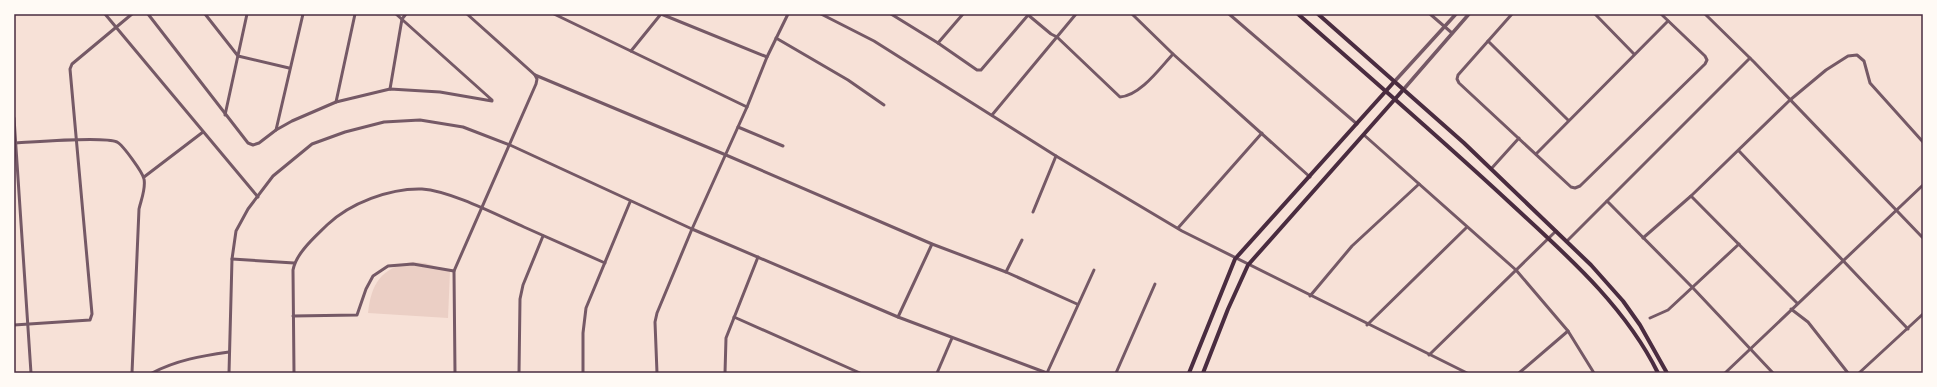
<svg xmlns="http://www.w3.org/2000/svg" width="1937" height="387" viewBox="0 0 1937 387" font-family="'Fira Sans',sans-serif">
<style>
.green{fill:#ebcfc5}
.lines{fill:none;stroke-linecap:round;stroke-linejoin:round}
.minor{stroke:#755966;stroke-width:3}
.tertiary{stroke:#755966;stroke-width:3.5}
.secondary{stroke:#4a2c40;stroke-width:4}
.neatline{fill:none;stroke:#4a2c40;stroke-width:1.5}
</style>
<rect width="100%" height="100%" fill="#f7e1d7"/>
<path class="green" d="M411 262 425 263 450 271 448 318 368 313C371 284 381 268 411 262Z"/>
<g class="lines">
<g class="minor">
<polyline points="105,14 258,197"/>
<polyline points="148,14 248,143 253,145 259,143 276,130 292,121 336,102 390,89 440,92 492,101 492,100 396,14"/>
<polyline points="205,14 238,56 289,68"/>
<polyline points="467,14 535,75 726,155 932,244 1006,272 1077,304"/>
<polyline points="554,14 747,107"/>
<polyline points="661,14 767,57"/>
<polyline points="821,14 874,41 1056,156 1182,231 1467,373"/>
<polyline points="891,14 938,43"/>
<polyline points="963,14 938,43 977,70 981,70 1029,14"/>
<path d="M1027 14 1051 34 1057 37 1120 97C1140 96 1160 68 1173 54"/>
<polyline points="1132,14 1173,54 1310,177"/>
<polyline points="1229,14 1357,124"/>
<polyline points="1430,14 1452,33"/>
<polyline points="1512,14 1458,75 1457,79 1459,83 1571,187 1575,188 1580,186 1705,64 1707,60 1705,56 1661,14"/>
<polyline points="1595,14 1634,54"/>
<polyline points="1705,14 1754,62 1923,238"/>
<polyline points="776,38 848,80 884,105"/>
<polyline points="1488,41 1568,120"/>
<polyline points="631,51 661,14"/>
<polyline points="390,89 402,19 406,14"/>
<polyline points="336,102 355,14"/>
<polyline points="225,115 247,14"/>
<polyline points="992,115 1076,14"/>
<polyline points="14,118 31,373"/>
<polyline points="738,127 783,146"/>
<polyline points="276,130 303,14"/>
<polyline points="1364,135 1516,270 1568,331 1594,373"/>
<path d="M16 143C36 142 103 136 117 142 123 145 143 173 144 179 146 189 141 200 139 209L132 373"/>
<polyline points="1739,151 1908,329"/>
<polyline points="1536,154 1668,21"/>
<polyline points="1491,169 1519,138"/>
<polyline points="144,177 203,132"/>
<polyline points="1691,196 1797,303"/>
<polyline points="1607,201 1693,288 1773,373"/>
<polyline points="1033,212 1056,156"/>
<polyline points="1178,228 1262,133"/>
<polyline points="1643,238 1691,196 1790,100 1826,70 1848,56 1857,55 1864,61 1870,83 1923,142"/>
<polyline points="1567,241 1750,58"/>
<polyline points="232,259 294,263"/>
<polyline points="1006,272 1022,240"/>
<polyline points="1310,296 1352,246 1419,184"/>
<polyline points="1791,309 1808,322 1848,373"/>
<polyline points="293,316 357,315 366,289 373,276 388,266 413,264 454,271"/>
<polyline points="734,317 860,373"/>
<polyline points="898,317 932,244"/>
<polyline points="1650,318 1668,310 1739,244"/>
<polyline points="14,325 90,320 92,314 70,69 72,64 132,14"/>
<polyline points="1367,325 1466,228"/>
<polyline points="1429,355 1556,231"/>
<path d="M152 373C177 360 201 356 229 352"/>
<polyline points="229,373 232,259 236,231 248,209 273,176 312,144 345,132 384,122 420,120 463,127 510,145 692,229 898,317 1047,373"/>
<path d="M294 373 293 270C296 253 315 237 327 225 350 203 390 188 422 189 451 191 497 215 524 227 551 239 578 251 605 263"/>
<polyline points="455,373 454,271 536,84 537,79 535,75"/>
<polyline points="519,373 520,299 523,285 543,236"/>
<polyline points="583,373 583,333 586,308 630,202"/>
<polyline points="657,373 655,322 657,313 692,229 747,107 767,57 788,14"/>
<polyline points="725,373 726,338 758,257"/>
<polyline points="937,373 952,338"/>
<polyline points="1047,373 1094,270"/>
<polyline points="1116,373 1155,284"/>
<polyline points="1519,373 1568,331"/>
<polyline points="1725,373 1923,185"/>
<polyline points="1859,373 1923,314"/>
</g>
<g class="tertiary">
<polyline points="1394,82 1456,14"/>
<polyline points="1403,90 1469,14"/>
</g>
<g class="secondary">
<path d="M1298 14C1368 76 1439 137 1508 201 1563 252 1624 304 1658 373"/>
<polyline points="1318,14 1464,143 1591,265 1623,301 1640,325 1667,373"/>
<polyline points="1189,373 1235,259 1394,82"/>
<polyline points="1203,373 1228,309 1248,265 1403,90"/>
</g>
</g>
<rect width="1937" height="387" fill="none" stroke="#fffaf5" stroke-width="30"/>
<rect x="15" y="15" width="1907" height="357" class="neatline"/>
</svg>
